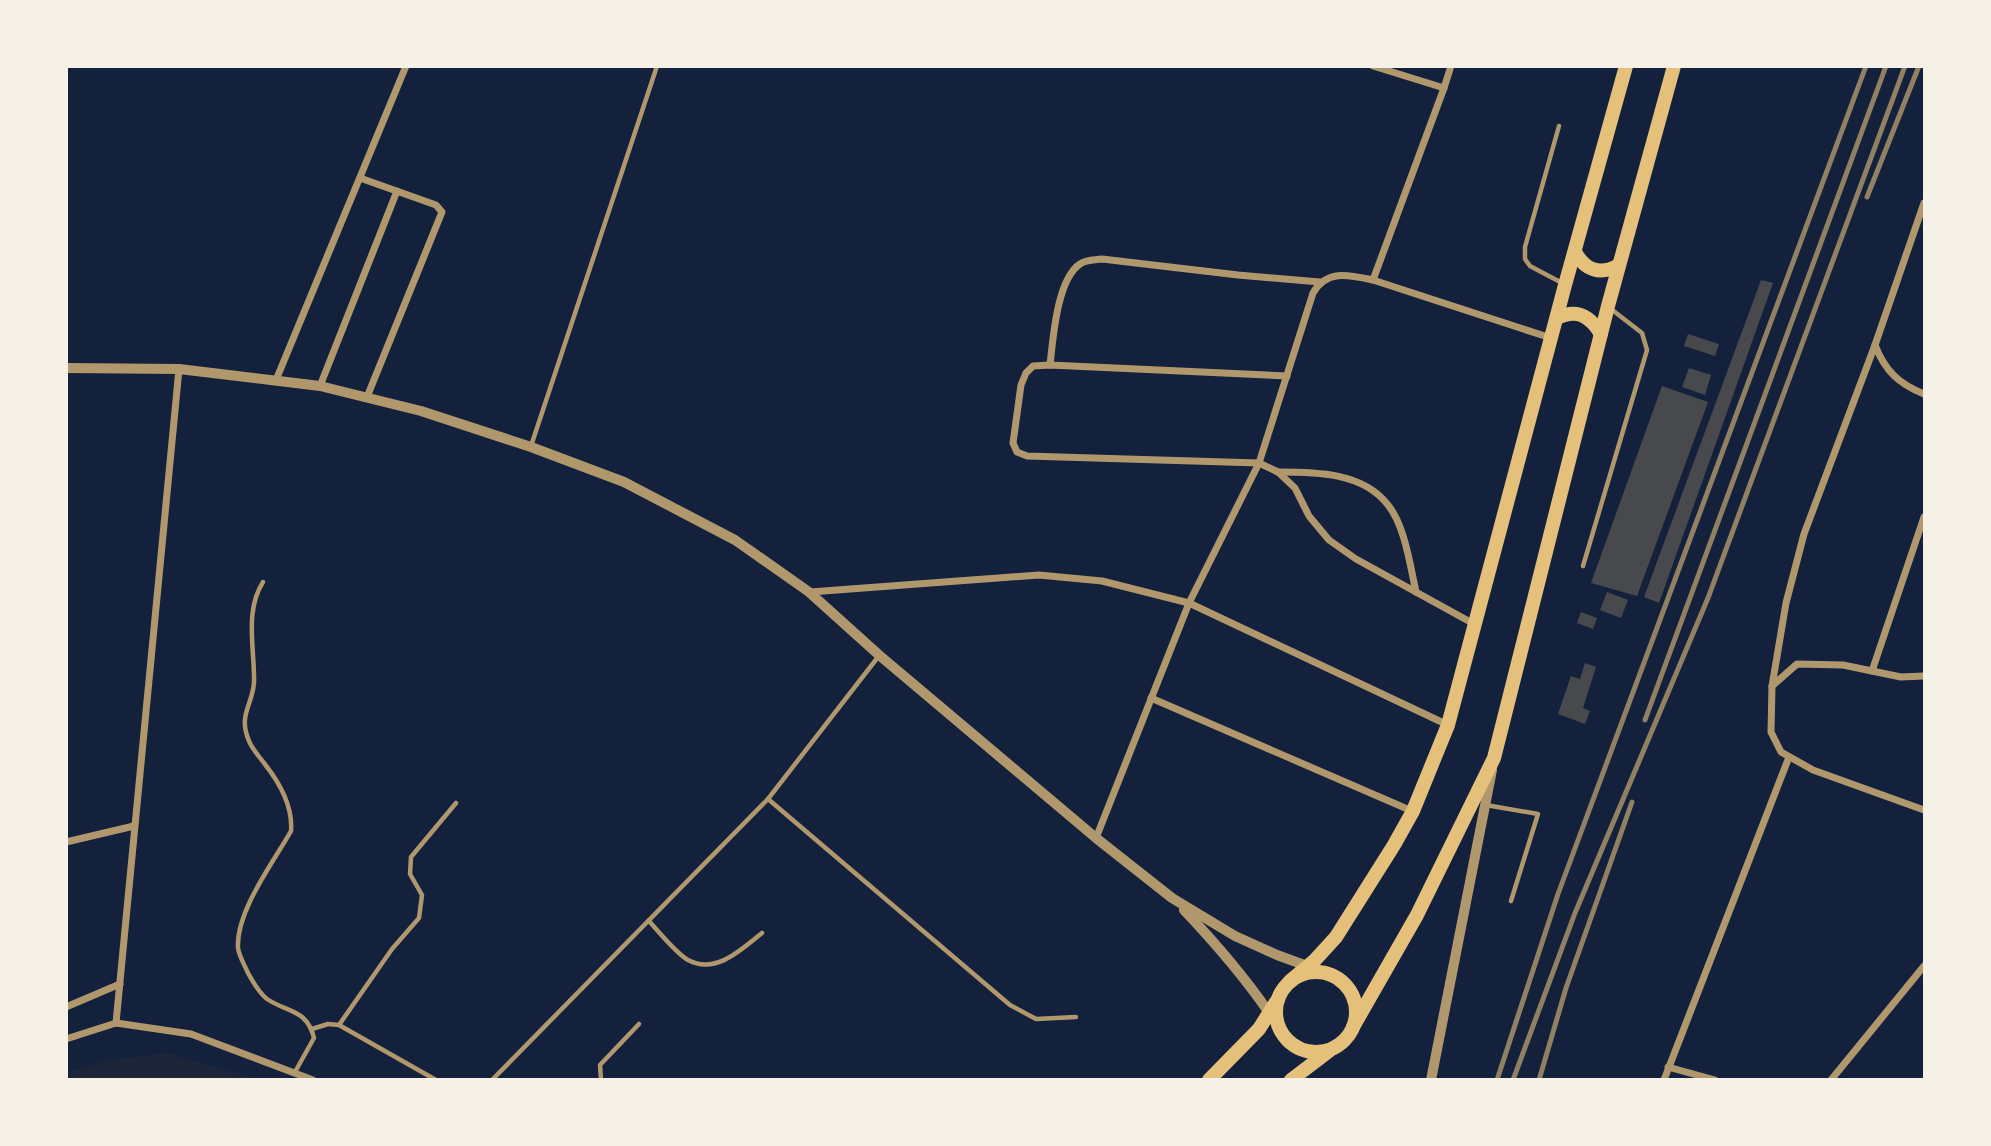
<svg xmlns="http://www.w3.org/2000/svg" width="1991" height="1146" viewBox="0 0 1991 1146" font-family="Quicksand,sans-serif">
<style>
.green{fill:#1d2539}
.building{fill:#48494c}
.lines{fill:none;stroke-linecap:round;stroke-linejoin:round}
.service{stroke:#b1986c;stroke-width:4.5}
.minor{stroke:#b1986c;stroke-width:7}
.tertiary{stroke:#b1986c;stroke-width:10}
.primary{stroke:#e5c07b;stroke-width:14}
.rail{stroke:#918062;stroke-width:5}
</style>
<rect width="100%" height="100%" fill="#14213d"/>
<polygon class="green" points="167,1053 257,1079 67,1079 67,1072 110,1060"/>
<g class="building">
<polygon points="1761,280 1773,283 1659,603 1644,597"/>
<polygon points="1688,334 1719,344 1715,356 1684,346"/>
<polygon points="1689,368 1711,375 1705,395 1682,387"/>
<polygon points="1662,386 1708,402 1637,596 1591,583"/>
<polygon points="1607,592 1628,600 1621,618 1600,610"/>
<polygon points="1581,612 1597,618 1593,629 1577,623"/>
<polygon points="1585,663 1596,667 1583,708 1590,711 1585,724 1558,714 1571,676 1580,679"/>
</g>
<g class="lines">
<g class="service">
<polyline points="1559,126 1525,247 1525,259 1530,266 1564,284"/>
<polyline points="531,446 657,66"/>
<polyline points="1583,566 1647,350 1642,333 1611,309"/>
<path d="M263 582C244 612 255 650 254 683 252 706 238 715 249 741 252 749 259 756 264 763 280 783 293 806 291 831 273 863 236 911 238 948 239 956 245 966 248 973 253 982 259 993 267 999 288 1013 307 1009 314 1038L295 1072"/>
<polyline points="768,799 1010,1005 1036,1019 1076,1017"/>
<polyline points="1486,805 1538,814 1511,901"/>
<path d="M649 921C659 932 676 953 688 960 716 975 742 949 762 933"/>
<polyline points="339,1025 392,949 419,918 422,895 410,874 411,857 456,803"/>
<polyline points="312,1029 328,1024 339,1025 436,1080"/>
<polyline points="492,1080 768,799 878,657"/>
<polyline points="601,1080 600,1065 639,1024"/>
</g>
<g class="minor">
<polyline points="1373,66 1444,88 1373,280 1551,338"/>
<polyline points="1444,88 1451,66"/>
<polyline points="360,178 436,205 442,212 367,397"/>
<path d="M1875 345C1885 371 1899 384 1924 394"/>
<path d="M1050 365C1053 339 1057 279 1080 264 1085 260 1095 260 1102 259L1238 275 1320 282"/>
<polyline points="1287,376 1050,365 1033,366 1026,373 1021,385 1013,443 1017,452 1027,456 1259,463 1278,472 1295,488 1309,516 1329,540 1356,559 1474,624"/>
<polyline points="276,380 406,66"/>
<polyline points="320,386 397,191"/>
<path d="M1278 472C1315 472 1363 472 1388 505 1405 526 1410 565 1416 592"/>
<polyline points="810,592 1039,575 1102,581 1189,603 1448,725"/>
<polyline points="1872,671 1924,517"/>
<polyline points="1924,676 1901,677 1843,665 1797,664 1772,686 1771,732 1781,752 1813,770 1924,810"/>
<polyline points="1772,686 1786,603 1804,534 1875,345 1924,203"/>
<polyline points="1151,698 1412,811"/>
<path d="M1096 838 1189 603 1259 463 1313 293C1327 269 1349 275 1373 280"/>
<polyline points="66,842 134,826"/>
<polyline points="66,1007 120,984"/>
<polyline points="116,1023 179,369"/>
<polyline points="66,1039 116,1023 191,1034 313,1080"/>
<polyline points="1668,1067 1715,1080"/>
<polyline points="1664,1080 1789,757"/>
<polyline points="1831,1080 1924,966"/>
</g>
<g class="tertiary">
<polyline points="66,368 179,369 320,386 421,411 531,447 624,482 735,540 809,592 879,655 1096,838 1172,898 1235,936 1277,955 1329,974"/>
<path d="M1184 910C1220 948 1253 986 1281 1031"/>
<polyline points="1431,1080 1492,770"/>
</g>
<g class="primary">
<path d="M1575 252C1585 270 1600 276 1619 265"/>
<path d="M1557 318C1577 308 1590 316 1601 334"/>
<circle cx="1316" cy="1012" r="40"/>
<polyline points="1290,981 1315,960 1336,937 1394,845 1413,811 1448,725 1565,285 1626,66"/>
<polyline points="1353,1027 1417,915 1494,758 1608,306 1674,66"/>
<polyline points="1209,1080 1259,1029 1276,1002"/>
<polyline points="1291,1080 1329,1051"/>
</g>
<g class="rail">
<polyline points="1867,197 1919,66"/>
<polyline points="1645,720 1886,66"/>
<polyline points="1497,1080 1558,894 1866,66"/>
<polyline points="1513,1080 1575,913 1708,598 1905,66"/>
<polyline points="1539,1080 1566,988 1632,802"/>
</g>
</g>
<rect width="1991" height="1146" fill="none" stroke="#f6f1e7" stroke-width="136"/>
</svg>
